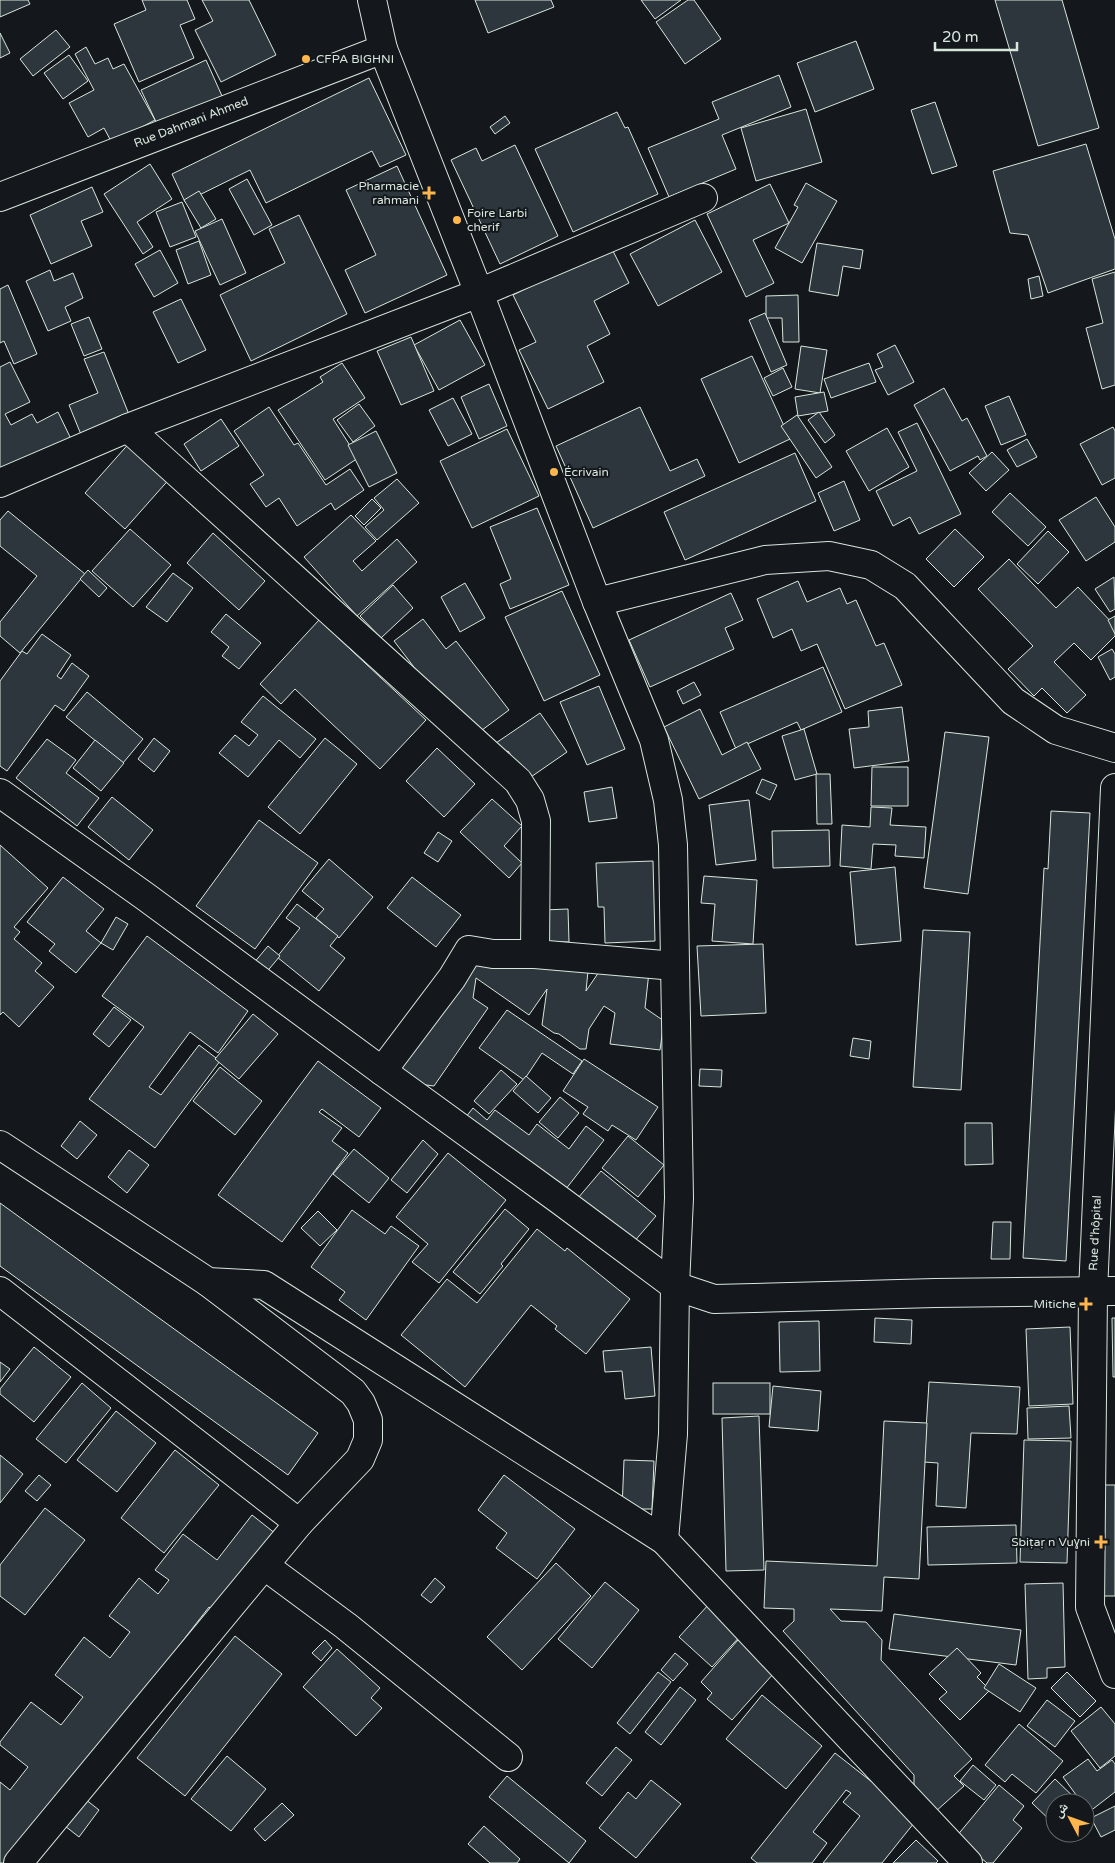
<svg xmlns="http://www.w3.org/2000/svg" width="1115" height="1863" viewBox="0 0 1115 1863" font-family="'Varela Round','Noto Naskh Arabic',sans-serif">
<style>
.building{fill:#2c363c;stroke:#d8e6dc}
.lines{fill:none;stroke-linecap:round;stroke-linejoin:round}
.minor-casing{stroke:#d8e6dc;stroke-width:30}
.major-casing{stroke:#d8e6dc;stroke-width:30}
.minor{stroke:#14181c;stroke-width:28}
.major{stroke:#14181c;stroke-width:28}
.poi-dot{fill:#ffb74d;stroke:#14181c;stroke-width:2}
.labels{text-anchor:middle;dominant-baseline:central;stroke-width:4;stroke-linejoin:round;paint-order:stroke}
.poi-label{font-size:12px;fill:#d8e6dc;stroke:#14181c;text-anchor:start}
.street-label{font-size:12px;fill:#d8e6dc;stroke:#14181c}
</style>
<rect width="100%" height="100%" fill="#14181c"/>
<g class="building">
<polygon points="0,0 28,0 30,4 0,17"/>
<polygon points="142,0 187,0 195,19 180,25 194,58 139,82 114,24 146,10"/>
<polygon points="202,0 249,0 276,55 221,82 195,30 213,21"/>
<polygon points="475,0 551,0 554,7 488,33"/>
<polygon points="641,0 681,0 655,19"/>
<polygon points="688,0 694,0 721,39 685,64 656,22"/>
<polygon points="995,0 1062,0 1099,128 1038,146"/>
<polygon points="56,30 70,47 33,76 20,59"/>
<polygon points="0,33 10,53 0,58"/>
<polygon points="856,41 874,89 815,112 797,63"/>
<polygon points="86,47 95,64 108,58 113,69 124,64 155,120 112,143 104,128 88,137 69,103 94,90 75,54"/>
<polygon points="69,55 88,81 63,99 44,73"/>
<polygon points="206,60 222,96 158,126 141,90"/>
<polygon points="779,75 791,107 722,135 736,169 669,197 648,148 719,119 712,102"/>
<polygon points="369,78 406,155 380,167 372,151 266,203 250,170 185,202 172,174"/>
<polygon points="935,102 957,166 932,174 911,110"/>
<polygon points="806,109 822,162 756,181 741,128"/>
<polygon points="617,112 625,128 628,127 658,194 573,232 535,149"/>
<polygon points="505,116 510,123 495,134 490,127"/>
<polygon points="1086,144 1115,239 1115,269 1048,293 1028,235 1010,233 993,171"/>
<polygon points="515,145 558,236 500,264 451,160 476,148 482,161"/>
<polygon points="150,164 172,199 137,222 153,247 143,254 104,194"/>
<polygon points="397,166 447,275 365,313 345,270 376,255 346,190"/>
<polygon points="247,179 272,225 254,235 229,189"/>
<polygon points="806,183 837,201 802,263 775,248 798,207 794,205"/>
<polygon points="770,184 789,223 753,240 774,283 746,297 707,214"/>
<polygon points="92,187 103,212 81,221 92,246 51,264 30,215"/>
<polygon points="199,191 216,219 201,228 184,200"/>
<polygon points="182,202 196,237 170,247 156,212"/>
<polygon points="299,215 347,314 251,361 220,295 285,263 269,229"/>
<polygon points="222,219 246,273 220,285 195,231"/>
<polygon points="695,220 722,272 658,306 630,254"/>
<polygon points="199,241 211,275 188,284 176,250"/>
<polygon points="817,243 863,250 860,269 843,266 838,296 809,291"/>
<polygon points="611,247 629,283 594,301 610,334 587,346 604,382 548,409 519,350 536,342 513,295"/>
<polygon points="160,250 178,283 154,297 135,264"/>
<polygon points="50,270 54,281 73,273 83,298 65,307 71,321 48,331 26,281"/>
<polygon points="1115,272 1115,385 1102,389 1086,328 1103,323 1092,279"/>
<polygon points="1039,276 1043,296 1031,299 1028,279"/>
<polygon points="8,285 37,354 14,364 4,341 0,343 0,289"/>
<polygon points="798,295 799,342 783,342 782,318 766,318 766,296"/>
<polygon points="181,299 206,350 178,363 153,312"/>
<polygon points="765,313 787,365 771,372 749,320"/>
<polygon points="89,317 102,349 84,356 71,324"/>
<polygon points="460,320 485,365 439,390 414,345"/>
<polygon points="411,337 434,391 401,405 377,351"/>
<polygon points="895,345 914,382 888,395 875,370 883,367 877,354"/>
<polygon points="801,346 827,350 820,393 795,389"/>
<polygon points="104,352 130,417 82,437 69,405 98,393 84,359"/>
<polygon points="752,356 790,439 739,463 701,379"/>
<polygon points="10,362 30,402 5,414 11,425 32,414 37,423 58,412 71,439 0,476 0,367"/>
<polygon points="342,363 365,398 333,419 358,458 325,480 278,410 323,382 320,377"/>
<polygon points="869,363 876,382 831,398 824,379"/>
<polygon points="783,368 792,387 773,396 764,378"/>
<polygon points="489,384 507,426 479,439 461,397"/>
<polygon points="944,388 962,421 967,418 987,456 980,460 978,456 950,471 914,405"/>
<polygon points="824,392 828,411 798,416 795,397"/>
<polygon points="1009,396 1026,435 1001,445 985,406"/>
<polygon points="453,398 472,434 448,446 429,410"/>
<polygon points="359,404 375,426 353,442 337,420"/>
<polygon points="269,407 294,445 298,443 326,485 350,469 364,490 335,510 331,503 297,526 279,498 266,507 250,484 264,475 234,431"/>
<polygon points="640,407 670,471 697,459 705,476 593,528 556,446"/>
<polygon points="819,412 835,435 825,443 808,420"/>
<polygon points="797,415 832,467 816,478 781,426"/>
<polygon points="221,419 239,446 201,471 184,444"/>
<polygon points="917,423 961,514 919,534 910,517 893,526 876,491 917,471 898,432"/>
<polygon points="1113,427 1115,431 1115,478 1102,485 1080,444"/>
<polygon points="887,428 909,467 869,491 846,451"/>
<polygon points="507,429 539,496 472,528 440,461"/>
<polygon points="376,431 397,473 369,487 348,445"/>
<polygon points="1027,439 1037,457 1017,467 1007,450"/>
<polygon points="132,440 172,476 125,529 85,493"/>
<polygon points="992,452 1009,470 986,491 969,473"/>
<polygon points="795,453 816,501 685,560 664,512"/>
<polygon points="397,479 419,503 377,540 365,527 384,510 374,498"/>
<polygon points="844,481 860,520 834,531 818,493"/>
<polygon points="1010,493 1046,527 1028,546 992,512"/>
<polygon points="1096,497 1115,527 1115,542 1086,561 1059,520"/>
<polygon points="372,499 381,508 364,525 355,516"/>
<polygon points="537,508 569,585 510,609 500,584 511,579 490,527"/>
<polygon points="8,511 85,574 20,653 0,636 0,622 37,576 0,546 0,520"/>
<polygon points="351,515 376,541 353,561 362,571 397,539 417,562 357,616 304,557"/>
<polygon points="130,529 171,565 133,607 92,571"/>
<polygon points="955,529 984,557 954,587 926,559"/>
<polygon points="1048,531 1069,552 1038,584 1017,564"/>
<polygon points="213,533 265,581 239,610 187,563"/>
<polygon points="1009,559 1056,608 1078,587 1115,626 1115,636 1091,660 1074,643 1054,662 1086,695 1067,713 1042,688 1034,696 1008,669 1033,646 978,589"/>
<polygon points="88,570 107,588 99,597 80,579"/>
<polygon points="173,573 193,588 167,622 146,607"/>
<polygon points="1114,577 1115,609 1110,612 1095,589"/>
<polygon points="798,581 807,602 840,588 847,604 856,600 876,646 884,643 902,685 845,709 817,644 801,651 792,629 773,638 757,599"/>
<polygon points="465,583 485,618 460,632 441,597"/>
<polygon points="393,585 413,608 381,638 360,616"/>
<polygon points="562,591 600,675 544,701 505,617"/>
<polygon points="731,593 743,620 725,628 734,649 650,687 629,640"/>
<polygon points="226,614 261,643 239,669 222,656 229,647 211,632"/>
<polygon points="1115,616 1115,634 1108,620"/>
<polygon points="423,619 446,649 456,641 509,710 474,736 437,688 433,692 394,641"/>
<polygon points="319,620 426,720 380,769 295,689 281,704 260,684"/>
<polygon points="42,634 71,655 57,676 61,679 72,663 89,676 64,711 55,705 7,771 0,766 0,681 22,651 27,654"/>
<polygon points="1112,649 1115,654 1115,677 1110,680 1098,657"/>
<polygon points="823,667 842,712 801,730 797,722 736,749 720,712"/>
<polygon points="694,682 701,695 683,704 677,691"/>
<polygon points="599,686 625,749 587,765 560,702"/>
<polygon points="87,692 143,739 123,763 66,717"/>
<polygon points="263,696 316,739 300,758 279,740 248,777 219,753 235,735 249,746 258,735 241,722"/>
<polygon points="902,707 909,761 854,768 849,729 869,727 868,711"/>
<polygon points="700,709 722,755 747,742 761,769 699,799 664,727"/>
<polygon points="540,713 567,752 528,779 508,751 501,756 493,745"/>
<polygon points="804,729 817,774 795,780 782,736"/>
<polygon points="945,732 989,737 968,894 924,888"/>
<polygon points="154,738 170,751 154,772 138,759"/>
<polygon points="325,738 357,764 300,834 268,807"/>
<polygon points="47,739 76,760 66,773 99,798 77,826 16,778"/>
<polygon points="95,740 124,763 101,791 73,768"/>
<polygon points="437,748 475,784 444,817 406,781"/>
<polygon points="872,767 908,767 908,806 871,806"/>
<polygon points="816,774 830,774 832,824 817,824"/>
<polygon points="762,779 777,785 770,800 756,793"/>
<polygon points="612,787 617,818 589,822 584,792"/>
<polygon points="112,797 153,830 129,860 88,827"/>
<polygon points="492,799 522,826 504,846 522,863 509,878 460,832"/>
<polygon points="749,800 756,860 716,865 709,805"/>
<polygon points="871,807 892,808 890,825 926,827 924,858 895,856 896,845 873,844 871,869 840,866 842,825 870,827"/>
<polygon points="1051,811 1090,813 1066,1261 1023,1258 1044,868 1048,869"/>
<polygon points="259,820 318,863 255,949 196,906"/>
<polygon points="829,830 830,866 773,868 772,831"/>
<polygon points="438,832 452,841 438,862 424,853"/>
<polygon points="0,845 48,888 14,927 20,932 14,939 42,963 35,971 54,987 19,1027 3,1012 0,1015"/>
<polygon points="329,859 373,897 339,938 316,918 324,909 302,891"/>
<polygon points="653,861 655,941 605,943 604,907 598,907 596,863"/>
<polygon points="895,867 901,941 856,945 850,872"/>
<polygon points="704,876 757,880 753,944 712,941 715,904 701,903"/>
<polygon points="63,877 104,909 86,931 101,943 76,973 49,951 55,944 27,922"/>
<polygon points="412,877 461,915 436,947 387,908"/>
<polygon points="297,904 338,936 330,946 345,958 319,991 277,957 300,928 286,918"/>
<polygon points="568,909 569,942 544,942 543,910"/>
<polygon points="116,917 128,924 113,950 101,943"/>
<polygon points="923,930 970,932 961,1090 913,1087"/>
<polygon points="147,936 248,1011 218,1053 190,1032 149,1087 161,1095 199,1045 220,1061 155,1148 89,1099 144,1027 102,996"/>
<polygon points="763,944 766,1013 701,1016 697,946"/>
<polygon points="268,946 280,956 265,974 253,964"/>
<polygon points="476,956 588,971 586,991 603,966 649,972 645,1008 664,1021 660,1050 610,1044 615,1013 604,1006 589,1029 586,1049 580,1049 559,1034 554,1033 542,1025 547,989 529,1015 476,978 473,998 488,1008 434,1086 418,1084 397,1069"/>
<polygon points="114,1007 131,1020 109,1047 93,1034"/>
<polygon points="507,1010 582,1061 573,1074 542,1053 524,1080 479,1048"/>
<polygon points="253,1014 278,1034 239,1079 215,1059"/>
<polygon points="853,1038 871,1041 869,1059 850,1056"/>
<polygon points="584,1059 658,1107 636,1140 612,1125 608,1131 583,1114 588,1107 563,1091"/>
<polygon points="318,1061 381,1108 359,1137 322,1109 319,1112 342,1128 332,1141 348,1153 282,1242 218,1195"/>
<polygon points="220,1067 262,1101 235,1135 193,1101"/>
<polygon points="700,1069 722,1070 721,1087 699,1086"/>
<polygon points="501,1070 517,1084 489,1114 474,1101"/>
<polygon points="526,1076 551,1098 538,1113 513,1091"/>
<polygon points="560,1097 579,1113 558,1138 539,1122"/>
<polygon points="473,1108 487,1120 495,1110 529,1135 537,1124 569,1149 586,1126 604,1140 562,1194 465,1118"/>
<polygon points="80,1121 97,1135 77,1159 61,1146"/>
<polygon points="965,1123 992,1123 993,1164 965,1165"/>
<polygon points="628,1136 664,1165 638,1197 602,1168"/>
<polygon points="423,1140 438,1154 407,1193 391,1180"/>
<polygon points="354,1149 389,1178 369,1203 333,1174"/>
<polygon points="129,1150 149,1165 127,1193 108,1177"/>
<polygon points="448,1153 506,1200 439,1283 412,1262 428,1244 396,1217"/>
<polygon points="601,1171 656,1216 633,1243 578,1198"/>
<polygon points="0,1203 318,1433 288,1475 0,1266"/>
<polygon points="505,1209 529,1229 501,1264 503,1266 480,1294 453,1272"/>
<polygon points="352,1210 385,1234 391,1226 419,1246 366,1320 339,1300 345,1292 311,1267"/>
<polygon points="318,1211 337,1230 320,1246 301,1228"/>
<polygon points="993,1222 1011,1222 1010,1259 991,1259"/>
<polygon points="537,1229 565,1251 567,1248 630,1299 586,1354 555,1329 557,1326 531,1305 465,1387 401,1335 447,1279 477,1303"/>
<polygon points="875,1318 912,1320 911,1344 874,1342"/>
<polygon points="1112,1318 1115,1318 1115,1377 1113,1377"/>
<polygon points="819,1321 820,1371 780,1372 779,1322"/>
<polygon points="1070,1327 1073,1404 1029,1406 1026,1329"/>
<polygon points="34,1347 71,1377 34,1422 0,1394 0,1389"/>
<polygon points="651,1347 655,1396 625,1399 622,1371 605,1372 603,1351"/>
<polygon points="0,1362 10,1369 0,1382"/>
<polygon points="929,1382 1020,1387 1017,1434 971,1433 966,1508 936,1506 938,1463 924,1462"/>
<polygon points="82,1383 111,1408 66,1463 36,1439"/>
<rect x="713" y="1383" width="57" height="31"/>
<polygon points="773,1386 821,1391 818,1431 769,1427"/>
<polygon points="1069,1406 1071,1438 1028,1439 1027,1408"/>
<polygon points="116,1411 156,1443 117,1492 77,1460"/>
<polygon points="759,1416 764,1570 726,1571 722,1418"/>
<polygon points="884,1421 927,1423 919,1579 884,1577 882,1611 830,1609 841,1621 866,1622 882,1640 881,1660 972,1759 954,1776 964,1786 935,1812 914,1788 914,1775 783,1631 794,1621 794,1609 764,1608 766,1561 877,1566"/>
<polygon points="1024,1440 1071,1441 1067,1563 1020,1562"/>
<polygon points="175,1450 219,1485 164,1553 121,1518"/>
<polygon points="0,1455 23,1474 0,1503"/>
<polygon points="624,1460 654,1461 652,1509 622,1509"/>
<polygon points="39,1475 51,1485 37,1501 25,1491"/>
<polygon points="504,1475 575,1529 537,1579 496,1548 507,1533 478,1510"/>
<polygon points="1094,1485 1115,1485 1115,1596 1092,1596"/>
<polygon points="45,1508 85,1540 25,1615 0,1596 0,1565"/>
<polygon points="252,1515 276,1534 215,1612 209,1607 10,1863 0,1863 0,1782 10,1790 28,1767 0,1745 0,1742 31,1702 61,1725 83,1697 55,1675 84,1637 110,1658 130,1632 109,1616 139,1578 158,1594 169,1580 155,1570 183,1534 217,1560"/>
<polygon points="1016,1525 1017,1563 928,1565 927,1527"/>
<polygon points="556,1563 591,1596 522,1670 487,1637"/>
<polygon points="435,1578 445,1587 431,1603 421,1595"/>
<polygon points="605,1582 639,1610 592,1668 558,1639"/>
<polygon points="1063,1583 1065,1667 1047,1668 1047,1678 1028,1679 1025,1584"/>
<polygon points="710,1603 743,1633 712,1667 679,1637"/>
<polygon points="894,1614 1021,1630 1016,1665 889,1649"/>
<polygon points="235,1636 282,1674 185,1796 137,1758"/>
<polygon points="325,1640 332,1648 321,1661 312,1653"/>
<polygon points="738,1640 774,1673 732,1720 707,1699 712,1693 701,1682"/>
<polygon points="957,1648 981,1673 977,1677 990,1690 960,1720 939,1699 947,1692 929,1674"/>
<polygon points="337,1649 380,1688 371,1698 382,1708 356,1736 303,1687"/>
<polygon points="675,1653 688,1664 673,1681 661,1670"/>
<polygon points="999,1664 1036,1688 1020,1712 984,1688"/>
<polygon points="658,1672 671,1682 630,1734 617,1723"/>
<polygon points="1067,1672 1096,1701 1080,1717 1051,1688"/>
<polygon points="680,1687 696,1700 661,1745 645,1732"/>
<polygon points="762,1695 822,1746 786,1789 726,1739"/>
<polygon points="1047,1700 1075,1721 1055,1747 1027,1726"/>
<polygon points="1101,1707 1115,1724 1115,1756 1100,1768 1071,1731"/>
<polygon points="1019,1724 1063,1761 1036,1793 1012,1774 1005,1782 985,1765"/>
<polygon points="616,1747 632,1760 602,1796 586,1783"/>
<polygon points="835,1753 918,1818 882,1863 823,1863 860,1816 843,1802 851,1793 846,1790 813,1832 827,1843 812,1863 757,1863 751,1858"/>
<polygon points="227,1756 266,1789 231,1831 191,1799"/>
<polygon points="1088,1759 1097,1771 1112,1760 1115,1764 1115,1792 1089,1812 1085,1807 1085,1803 1082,1803 1063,1777"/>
<polygon points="973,1765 996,1785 984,1800 960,1781"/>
<polygon points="507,1776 586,1841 569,1863 489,1797"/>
<polygon points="1055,1779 1080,1803 1055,1803 1055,1825 1032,1803"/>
<polygon points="651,1780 681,1804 636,1858 599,1828 628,1792 636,1799"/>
<polygon points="999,1785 1024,1806 1013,1820 1022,1828 993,1863 987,1863 956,1837"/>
<polygon points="85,1799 99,1810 79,1837 65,1826"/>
<polygon points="282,1803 294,1815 265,1841 254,1829"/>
<polygon points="1115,1806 1115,1830 1101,1837 1091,1818"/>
<polygon points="484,1826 520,1859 517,1863 490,1863 468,1844"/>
<polygon points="916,1840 938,1861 936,1863 893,1863"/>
</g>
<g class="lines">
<g class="minor-casing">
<g id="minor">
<polyline points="372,0 383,49"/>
<polyline points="128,428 518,781 530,800 536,821 535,954 493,954 469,950 452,978 382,1071"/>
<polyline points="0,483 128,428 479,293 703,198"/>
<polyline points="1115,788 1093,1292 1090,1607 1115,1674"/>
<polyline points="535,954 675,966"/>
<polyline points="0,1145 208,1282 264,1285 664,1540 673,1434 675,1286 679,1198 673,845 668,800 654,740 597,602"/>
<polyline points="0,1291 299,1523 360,1459 368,1440 368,1420 361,1403 353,1392 208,1282"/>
<polyline points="664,1540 968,1863"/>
<polyline points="265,1566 346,1626 508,1757"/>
<polyline points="18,1863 299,1523"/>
</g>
</g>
<g class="major-casing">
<g id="major">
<polyline points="0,197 383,49 479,293 597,602 765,560 829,556 871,565 905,586 1013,701 1056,730 1115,748"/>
<polyline points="0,793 146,897 382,1071 561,1201 675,1286 714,1299 935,1293 1115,1291"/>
</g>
</g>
<use href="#minor" class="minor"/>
<use href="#major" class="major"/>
</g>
<g class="poi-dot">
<circle cx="306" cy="59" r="5"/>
<path d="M426.5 185.5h5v5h5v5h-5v5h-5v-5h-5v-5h5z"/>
<circle cx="457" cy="220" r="5"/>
<circle cx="554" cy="472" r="5"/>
<path d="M1083.5 1296.5h5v5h5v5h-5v5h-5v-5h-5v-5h5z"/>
<path d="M1098.5 1534.5h5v5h5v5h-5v5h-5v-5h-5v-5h5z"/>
</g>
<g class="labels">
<g class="poi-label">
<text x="316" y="59">CFPA BIGHNI</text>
<text x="419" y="186" text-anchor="end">Pharmacie<tspan x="419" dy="14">rahmani</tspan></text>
<text x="467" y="213">Foire Larbi<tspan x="467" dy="14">cherif</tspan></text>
<text x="564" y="472">Écrivain</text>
<text x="1076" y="1304" text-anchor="end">Mitiche</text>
<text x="1090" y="1542" text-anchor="end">Sbiṭaṛ n Vuɣni</text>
</g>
<g class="street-label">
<text transform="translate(191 122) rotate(-21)">Rue Dahmani Ahmed</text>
<text transform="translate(1095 1233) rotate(-87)">Rue d'hôpital</text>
</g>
</g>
<g transform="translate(1070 1818) rotate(311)"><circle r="24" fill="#14181c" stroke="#626a69"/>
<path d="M0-4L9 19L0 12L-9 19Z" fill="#ffb74d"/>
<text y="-8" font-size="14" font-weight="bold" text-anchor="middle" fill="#d8e6dc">ش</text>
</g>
<path d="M935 42v8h82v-8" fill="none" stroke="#d8e6dc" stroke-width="2.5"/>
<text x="942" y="42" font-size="15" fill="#d8e6dc" stroke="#14181c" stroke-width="4" paint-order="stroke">20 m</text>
</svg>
